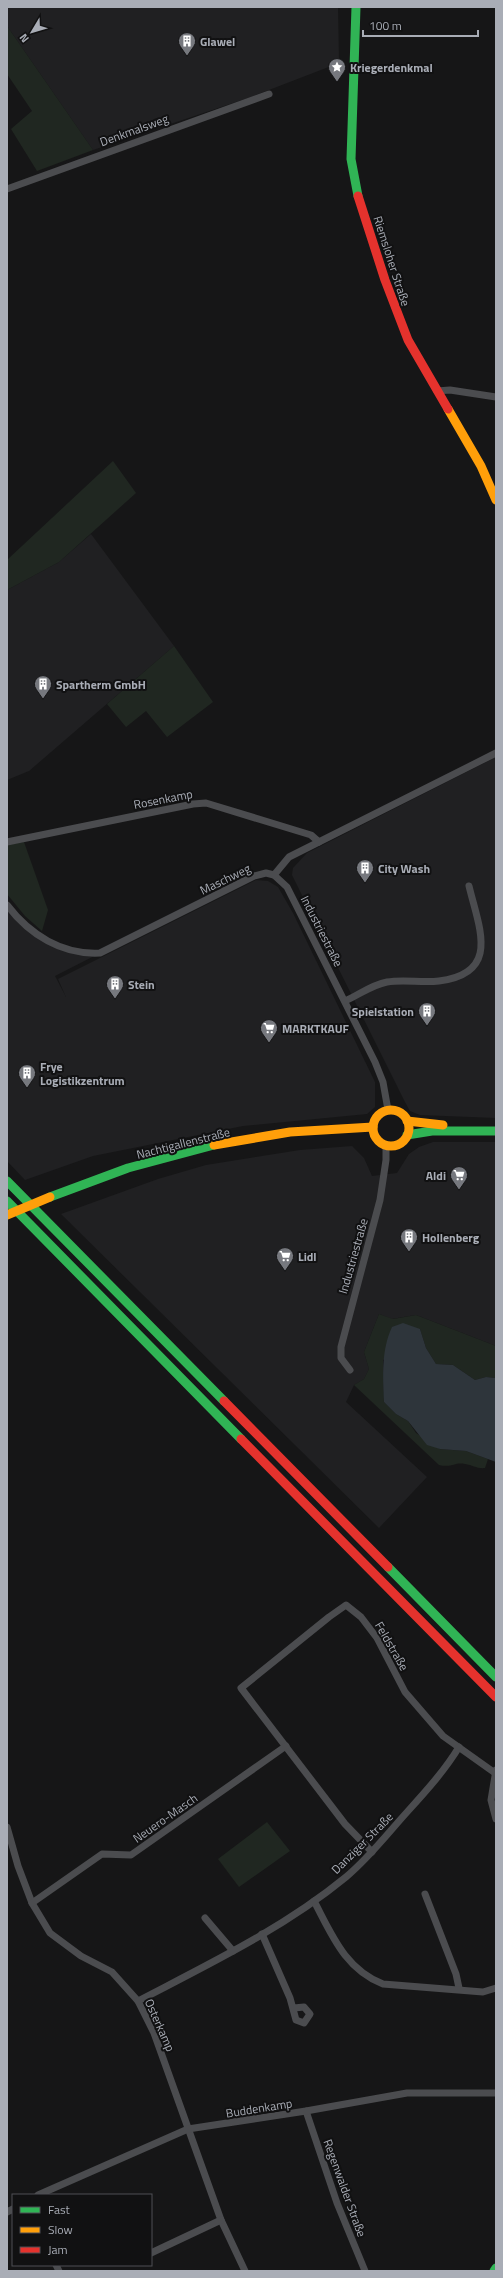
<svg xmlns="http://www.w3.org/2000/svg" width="503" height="2278" viewBox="0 0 503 2278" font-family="'Titillium Web',sans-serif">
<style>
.built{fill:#202022}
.green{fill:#202721}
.water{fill:#2e353b}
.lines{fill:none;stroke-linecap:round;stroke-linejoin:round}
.street{stroke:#4b4c4f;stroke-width:7}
.fast{stroke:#30b455;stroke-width:9}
.slow{stroke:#ff9f0a;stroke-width:9}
.jam{stroke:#e5322d;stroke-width:9}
.slow-bridge{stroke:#ff9f0a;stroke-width:9}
.labels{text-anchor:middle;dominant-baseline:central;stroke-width:4;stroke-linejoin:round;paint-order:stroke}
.poi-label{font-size:12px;font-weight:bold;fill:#a9adb6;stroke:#111112;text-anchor:start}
.street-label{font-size:12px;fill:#a9adb6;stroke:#111112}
</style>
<rect width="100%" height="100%" fill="#161617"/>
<g class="built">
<polygon points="7,7 338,7 339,63 251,97 93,150 7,26"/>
<polygon points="91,534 174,646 29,771 7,780 7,590 59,562"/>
<polygon points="496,757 496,1118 420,1115 410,1111 405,1102 292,875 293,868 307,853"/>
<polygon points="256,880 268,881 278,887 293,913 375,1082 375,1107 367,1114 243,1126 93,1156 25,1180 7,1161 7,905 19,921 66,950 100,953 55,976 66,997 58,979"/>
<polygon points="433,1142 496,1142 496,1346 416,1315 392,1319 379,1314 364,1352 369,1369 364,1379 354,1385 346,1402 427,1477 379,1528 61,1214 158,1179 206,1165 300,1150 352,1146 364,1158 372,1176 397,1173 409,1154 419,1147"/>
</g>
<g class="green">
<polygon points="7,26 93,150 37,171 11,129 32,111 7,74"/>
<polygon points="113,461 136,493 59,562 7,590 7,560"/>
<polygon points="174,646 213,702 167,737 146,711 126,727 107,704"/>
<polygon points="24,842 48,910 42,931 25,916 7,894 7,845"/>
<path d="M379 1314 393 1319 416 1315 496 1346V1378L486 1377 475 1380 453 1365 436 1364 426 1348 420 1329 383 1360 384 1402 396 1414 408 1421 416 1433 440 1449 466 1451 488 1459 485 1468C477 1469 473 1465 465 1464 454 1462 453 1468 439 1465L354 1385 364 1379 369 1369 364 1352Z"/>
<polygon points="267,1822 290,1851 239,1887 218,1859"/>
</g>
<path class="water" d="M403 1323 420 1329 426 1348 436 1364 453 1365 475 1380 486 1377 496 1378V1462L466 1451 440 1449 427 1445 408 1421 396 1414 384 1402C383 1376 381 1351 392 1327Z"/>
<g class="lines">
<g class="street">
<polyline points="7,189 269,94"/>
<polyline points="437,391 450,390 496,397"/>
<polyline points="7,842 193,804 206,803 311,835 319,842"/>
<polyline points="274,875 287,887 375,1062 383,1082 388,1110"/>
<path d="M7 905C30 935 62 955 100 953L254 876 266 873 274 875 289 857 496 753"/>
<path d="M345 1001C359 995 371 985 387 982 404 979 421 983 439 981 501 973 479 928 469 886"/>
<polyline points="350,1370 341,1358 341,1347 380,1200 386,1160 386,1145"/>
<polyline points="496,1770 491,1800 496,1819"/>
<polyline points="7,1827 18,1866 32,1903 50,1933 81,1956 112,1972 138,2001 154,2033 221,2220 245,2271"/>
<polyline points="372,1852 345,1824 241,1688 329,1617 346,1605 361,1617 377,1638 405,1692 443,1736 495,1773"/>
<polyline points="425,1894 456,1974 459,1988"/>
<path d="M314 1901C332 1935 345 1969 383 1984L483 1992 496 1988"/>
<polyline points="32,1903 102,1854 131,1855 286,1746"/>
<polyline points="205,1918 233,1951"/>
<polyline points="262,1934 290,1998 296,2020 304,2023 310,2014 304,2007 294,2008"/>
<path d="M138 2001C209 1964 284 1928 346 1877 369 1858 388 1833 408 1811 427 1790 445 1770 459 1747"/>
<polyline points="306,2111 337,2203 365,2271"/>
<polyline points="38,2195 188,2129 306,2111 407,2093 496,2093"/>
<polyline points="7,2212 13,2209"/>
<polyline points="151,2253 221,2220"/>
<polyline points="56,2265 59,2271"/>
</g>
<g class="fast">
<polyline points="356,7 351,159 358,196"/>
<polyline points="407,1135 432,1131 496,1131"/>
<polyline points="7,1181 224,1401"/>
<polyline points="50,1197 128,1168 214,1145"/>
<polyline points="7,1201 241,1439"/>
<polyline points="388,1567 496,1677"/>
<polyline points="494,2271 496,2268"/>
</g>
<g class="slow">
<polyline points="448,409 481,466 496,500"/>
<circle cx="391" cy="1128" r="18"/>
<polyline points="407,1121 443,1125"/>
<polyline points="214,1145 290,1132 373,1127"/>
</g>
<g class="jam">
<polyline points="358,196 385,280 408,340 448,409"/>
<polyline points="224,1401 388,1567"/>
<polyline points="241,1439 496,1697"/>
</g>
<polyline class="slow-bridge" points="7,1215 50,1197"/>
</g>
<defs>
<g id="building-pin" transform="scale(0.9)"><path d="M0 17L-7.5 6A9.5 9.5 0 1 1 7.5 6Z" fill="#76787e" stroke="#111112"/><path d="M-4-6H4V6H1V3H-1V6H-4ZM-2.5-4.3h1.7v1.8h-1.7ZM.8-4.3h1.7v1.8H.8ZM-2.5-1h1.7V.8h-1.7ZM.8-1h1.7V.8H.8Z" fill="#fff"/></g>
<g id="sight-pin" transform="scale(0.9)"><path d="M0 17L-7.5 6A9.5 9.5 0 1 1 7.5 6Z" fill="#76787e" stroke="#111112"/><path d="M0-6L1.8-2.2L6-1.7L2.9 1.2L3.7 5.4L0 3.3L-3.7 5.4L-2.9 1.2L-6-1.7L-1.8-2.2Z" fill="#fff"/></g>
<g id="supermarket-pin" transform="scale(0.9)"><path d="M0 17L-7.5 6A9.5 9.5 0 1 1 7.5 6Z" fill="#76787e" stroke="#111112"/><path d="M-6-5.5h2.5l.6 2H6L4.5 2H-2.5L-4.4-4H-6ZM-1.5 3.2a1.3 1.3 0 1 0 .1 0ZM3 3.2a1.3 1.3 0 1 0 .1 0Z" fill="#fff"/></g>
</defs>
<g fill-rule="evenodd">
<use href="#building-pin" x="187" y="41"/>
<use href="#sight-pin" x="337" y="67"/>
<use href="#building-pin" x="43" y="684"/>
<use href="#building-pin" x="365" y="868"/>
<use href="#building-pin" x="115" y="984"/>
<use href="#building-pin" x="427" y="1011"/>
<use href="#supermarket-pin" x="269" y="1028"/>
<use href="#building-pin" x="27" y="1073"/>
<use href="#supermarket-pin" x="459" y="1175"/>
<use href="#building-pin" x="409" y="1237"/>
<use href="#supermarket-pin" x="285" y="1256"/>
</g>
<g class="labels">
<g class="poi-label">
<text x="200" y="41">Glawel</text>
<text x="350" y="67">Kriegerdenkmal</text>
<text x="56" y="684">Spartherm GmbH</text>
<text x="378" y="868">City Wash</text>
<text x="128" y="984">Stein</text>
<text x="414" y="1011" text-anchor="end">Spielstation</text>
<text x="282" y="1028">MARKTKAUF</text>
<text x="40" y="1066">Frye<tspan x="40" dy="14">Logistikzentrum</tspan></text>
<text x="446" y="1175" text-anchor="end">Aldi</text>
<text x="422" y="1237">Hollenberg</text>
<text x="298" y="1256">Lidl</text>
</g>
<g class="street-label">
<text transform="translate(134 130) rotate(-20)">Denkmalsweg</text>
<text transform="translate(392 261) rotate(72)">Riemsloher Straße</text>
<text transform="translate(163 799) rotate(-11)">Rosenkamp</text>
<text transform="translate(225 879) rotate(-26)">Maschweg</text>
<text transform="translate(322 931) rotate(63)">Industriestraße</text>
<text transform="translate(183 1143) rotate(-14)">Nachtigallenstraße</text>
<text transform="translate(353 1256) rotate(-74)">Industriestraße</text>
<text transform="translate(392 1646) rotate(60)">Feldstraße</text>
<text transform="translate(165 1818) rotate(-35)">Neuero-Masch</text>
<text transform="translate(362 1843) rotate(-45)">Danziger Straße</text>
<text transform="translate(160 2025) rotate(66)">Osterkamp</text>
<text transform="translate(259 2108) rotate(-9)">Buddenkamp</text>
<text transform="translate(345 2188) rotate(70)">Regenwalder Straße</text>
</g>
</g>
<rect width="503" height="2278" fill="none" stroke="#a9adb6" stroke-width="16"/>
<rect x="12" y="2194" width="140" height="72" fill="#111112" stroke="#4e4f54"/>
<rect x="20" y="2207" width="20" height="6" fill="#30b455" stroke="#4e4f54"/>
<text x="48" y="2214" font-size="12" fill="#a9adb6">Fast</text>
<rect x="20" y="2227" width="20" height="6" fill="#ff9f0a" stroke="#4e4f54"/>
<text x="48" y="2234" font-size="12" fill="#a9adb6">Slow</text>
<rect x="20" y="2247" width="20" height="6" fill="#e5322d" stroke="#4e4f54"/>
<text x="48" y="2254" font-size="12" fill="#a9adb6">Jam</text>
<g transform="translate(32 32) rotate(232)" stroke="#111112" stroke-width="3" paint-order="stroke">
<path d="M0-3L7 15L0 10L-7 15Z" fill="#a9adb6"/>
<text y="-6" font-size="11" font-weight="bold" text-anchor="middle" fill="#a9adb6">N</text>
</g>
<path d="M363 30v6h115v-6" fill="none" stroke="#a9adb6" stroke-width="2"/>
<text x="369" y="30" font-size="12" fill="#a9adb6" stroke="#111112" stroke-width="3" paint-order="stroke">100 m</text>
</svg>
